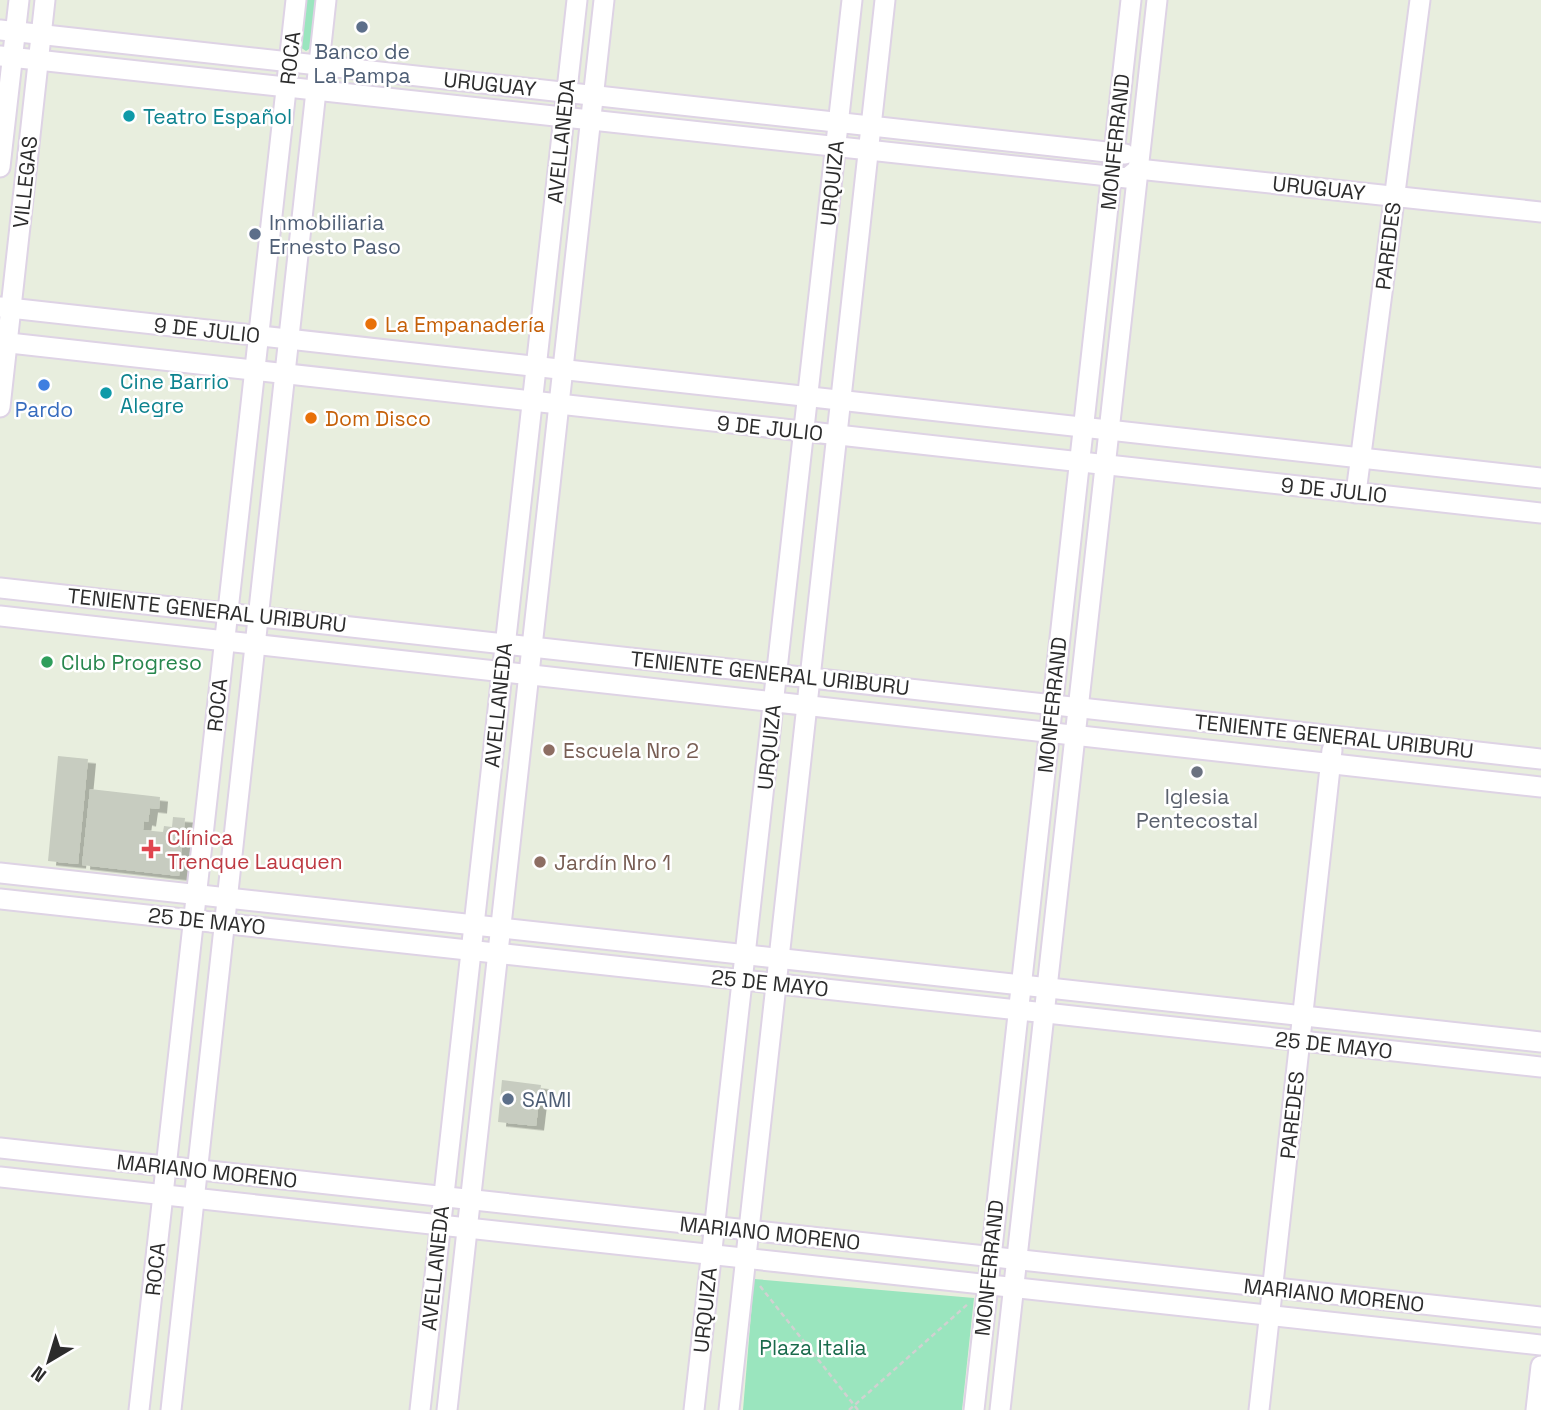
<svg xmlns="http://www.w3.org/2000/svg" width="1541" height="1410" viewBox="0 0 1541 1410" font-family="'Space Grotesk',sans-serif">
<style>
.green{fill:#9ae5be}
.building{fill:#c7ccc0;filter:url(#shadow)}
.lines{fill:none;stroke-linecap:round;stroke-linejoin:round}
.minor-casing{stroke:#ded3e5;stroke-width:23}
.path{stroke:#d1d1d1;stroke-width:2.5;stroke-dasharray:5 3.5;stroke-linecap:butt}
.minor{stroke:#fff;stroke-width:19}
.service-dot{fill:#5c6f8a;stroke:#fff;stroke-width:2.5}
.culture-dot{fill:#0f9aa8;stroke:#fff;stroke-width:2.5}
.food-dot{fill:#e8710a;stroke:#fff;stroke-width:2.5}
.shop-dot{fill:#3f7fe0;stroke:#fff;stroke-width:2.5}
.leisure-dot{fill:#2e9e5b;stroke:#fff;stroke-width:2.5}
.education-dot{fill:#8d6e63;stroke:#fff;stroke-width:2.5}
.worship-dot{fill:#6b7280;stroke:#fff;stroke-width:2.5}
.health-dot{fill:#e0444e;stroke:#fff;stroke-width:2.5}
.labels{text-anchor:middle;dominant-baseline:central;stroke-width:5;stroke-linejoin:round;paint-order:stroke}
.service-label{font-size:21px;fill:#4e5e75;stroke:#fff;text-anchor:start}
.street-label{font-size:21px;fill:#2c2c2c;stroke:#fff}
.culture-label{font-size:21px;fill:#0d838f;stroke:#fff;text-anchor:start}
.food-label{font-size:21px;fill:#c56008;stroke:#fff;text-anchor:start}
.shop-label{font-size:21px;fill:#366cbe;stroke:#fff}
.leisure-label{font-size:21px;fill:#27864d;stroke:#fff;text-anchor:start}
.education-label{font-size:21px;fill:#785e54;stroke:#fff;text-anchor:start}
.worship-label{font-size:21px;fill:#5b616d;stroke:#fff}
.health-label{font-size:21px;fill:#be3a42;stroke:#fff;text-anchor:start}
.park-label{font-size:21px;fill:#1a6b4c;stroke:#fff}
</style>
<defs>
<filter id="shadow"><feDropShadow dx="8" dy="4.5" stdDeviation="0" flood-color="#0004"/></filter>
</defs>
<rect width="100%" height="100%" fill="#e8eede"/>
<g class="green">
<polygon points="304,0 318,0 312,47 306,51 300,47"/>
<polygon points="754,1279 974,1298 962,1410 743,1410"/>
</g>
<g class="building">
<polygon points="58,756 88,759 78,864 48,861"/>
<polygon points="90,789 160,797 159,809 150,808 148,822 144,821 143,830 163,832 164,826 172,827 173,817 185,818 179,876 82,865"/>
<polygon points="502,1080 541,1085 536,1126 498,1122"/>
</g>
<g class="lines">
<g class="minor-casing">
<g id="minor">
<polyline points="0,30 1125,154"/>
<polyline points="0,56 1127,178 1138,169 1541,212"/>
<polyline points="0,167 19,0"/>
<polyline points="0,307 1541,478"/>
<polyline points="0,342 1541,513"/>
<polyline points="0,407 45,0"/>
<polyline points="1356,493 1420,0"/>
<polyline points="0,588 1541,759"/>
<polyline points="0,616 1541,787"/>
<polyline points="0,873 1541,1042"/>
<polyline points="0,899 1541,1067"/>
<polyline points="0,1148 1541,1317"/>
<polyline points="0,1177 1541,1345"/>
<polyline points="139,1410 296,0"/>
<polyline points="171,1410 326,0"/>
<polyline points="420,1410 577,0"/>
<polyline points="447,1410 604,0"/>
<polyline points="694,1410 852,0"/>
<polyline points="729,1410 885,0"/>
<polyline points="974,1410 1131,0"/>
<polyline points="1000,1410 1157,0"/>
<polyline points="1259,1410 1332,750"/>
<polyline points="1536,1410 1541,1366"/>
</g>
</g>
<g class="path">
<polyline points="760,1286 858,1410"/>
<polyline points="849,1410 969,1303"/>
</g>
<use href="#minor" class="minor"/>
</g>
<g class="service-dot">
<circle cx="362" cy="27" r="7"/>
<circle cx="255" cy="234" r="7"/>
<circle cx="508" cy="1099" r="7"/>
</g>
<g class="culture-dot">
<circle cx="129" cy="116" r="7"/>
<circle cx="106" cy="393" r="7"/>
</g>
<g class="food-dot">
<circle cx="371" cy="324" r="7"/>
<circle cx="311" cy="418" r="7"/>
</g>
<circle class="shop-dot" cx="44" cy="385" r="7"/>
<circle class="leisure-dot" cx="47" cy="662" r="7"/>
<g class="education-dot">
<circle cx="549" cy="750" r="7"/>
<circle cx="540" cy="862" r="7"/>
</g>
<circle class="worship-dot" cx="1197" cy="772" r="7"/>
<path class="health-dot" d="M147.5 838.5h7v7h7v7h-7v7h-7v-7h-7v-7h7z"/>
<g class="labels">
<g class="service-label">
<text x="362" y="51" text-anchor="middle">Banco de<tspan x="362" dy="24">La Pampa</tspan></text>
<text x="269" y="222">Inmobiliaria<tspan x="269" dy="24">Ernesto Paso</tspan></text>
<text x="522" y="1099">SAMI</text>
</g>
<g class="street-label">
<text transform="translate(290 58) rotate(-84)">ROCA</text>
<text transform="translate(490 84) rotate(6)">URUGUAY</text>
<text transform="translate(561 141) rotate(-84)">AVELLANEDA</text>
<text transform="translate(1115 142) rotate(-84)">MONFERRAND</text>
<text transform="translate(25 182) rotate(-84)">VILLEGAS</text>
<text transform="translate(832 183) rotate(-84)">URQUIZA</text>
<text transform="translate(1319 188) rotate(6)">URUGUAY</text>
<text transform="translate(1388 246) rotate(-83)">PAREDES</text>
<text transform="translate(207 330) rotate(6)">9 DE JULIO</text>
<text transform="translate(770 428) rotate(6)">9 DE JULIO</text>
<text transform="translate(1334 490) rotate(6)">9 DE JULIO</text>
<text transform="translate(207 610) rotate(6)">TENIENTE GENERAL URIBURU</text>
<text transform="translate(770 673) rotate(6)">TENIENTE GENERAL URIBURU</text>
<text transform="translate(217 705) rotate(-84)">ROCA</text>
<text transform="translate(498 705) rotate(-84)">AVELLANEDA</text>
<text transform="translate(1052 705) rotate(-84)">MONFERRAND</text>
<text transform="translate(1334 736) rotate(6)">TENIENTE GENERAL URIBURU</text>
<text transform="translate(769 747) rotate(-84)">URQUIZA</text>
<text transform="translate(207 921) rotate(6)">25 DE MAYO</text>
<text transform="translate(770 983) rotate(6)">25 DE MAYO</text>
<text transform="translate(1334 1045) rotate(6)">25 DE MAYO</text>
<text transform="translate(1292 1115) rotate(-84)">PAREDES</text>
<text transform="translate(207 1171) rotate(6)">MARIANO MORENO</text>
<text transform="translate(770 1233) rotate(6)">MARIANO MORENO</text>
<text transform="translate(435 1268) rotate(-84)">AVELLANEDA</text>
<text transform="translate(989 1268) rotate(-84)">MONFERRAND</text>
<text transform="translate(155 1269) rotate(-84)">ROCA</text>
<text transform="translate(1334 1295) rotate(6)">MARIANO MORENO</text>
<text transform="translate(705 1310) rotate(-84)">URQUIZA</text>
</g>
<g class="culture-label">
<text x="143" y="116">Teatro Español</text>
<text x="120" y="381">Cine Barrio<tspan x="120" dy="24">Alegre</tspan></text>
</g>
<g class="food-label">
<text x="385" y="324">La Empanadería</text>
<text x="325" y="418">Dom Disco</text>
</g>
<g class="shop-label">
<text x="44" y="409">Pardo</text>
</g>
<g class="leisure-label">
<text x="61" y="662">Club Progreso</text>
</g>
<g class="education-label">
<text x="563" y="750">Escuela Nro 2</text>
<text x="554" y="862">Jardín Nro 1</text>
</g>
<g class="worship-label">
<text x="1197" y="796">Iglesia<tspan x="1197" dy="24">Pentecostal</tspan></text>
</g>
<g class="health-label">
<text x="167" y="837">Clínica<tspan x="167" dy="24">Trenque Lauquen</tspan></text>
</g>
<g class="park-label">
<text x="813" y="1347">Plaza Italia</text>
</g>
</g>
<g transform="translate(49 1361) rotate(218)" stroke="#ffffff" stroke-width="5" paint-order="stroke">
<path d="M0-5L12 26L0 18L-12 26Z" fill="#2c2c2c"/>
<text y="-10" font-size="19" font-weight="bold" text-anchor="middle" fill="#2c2c2c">N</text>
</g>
</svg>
